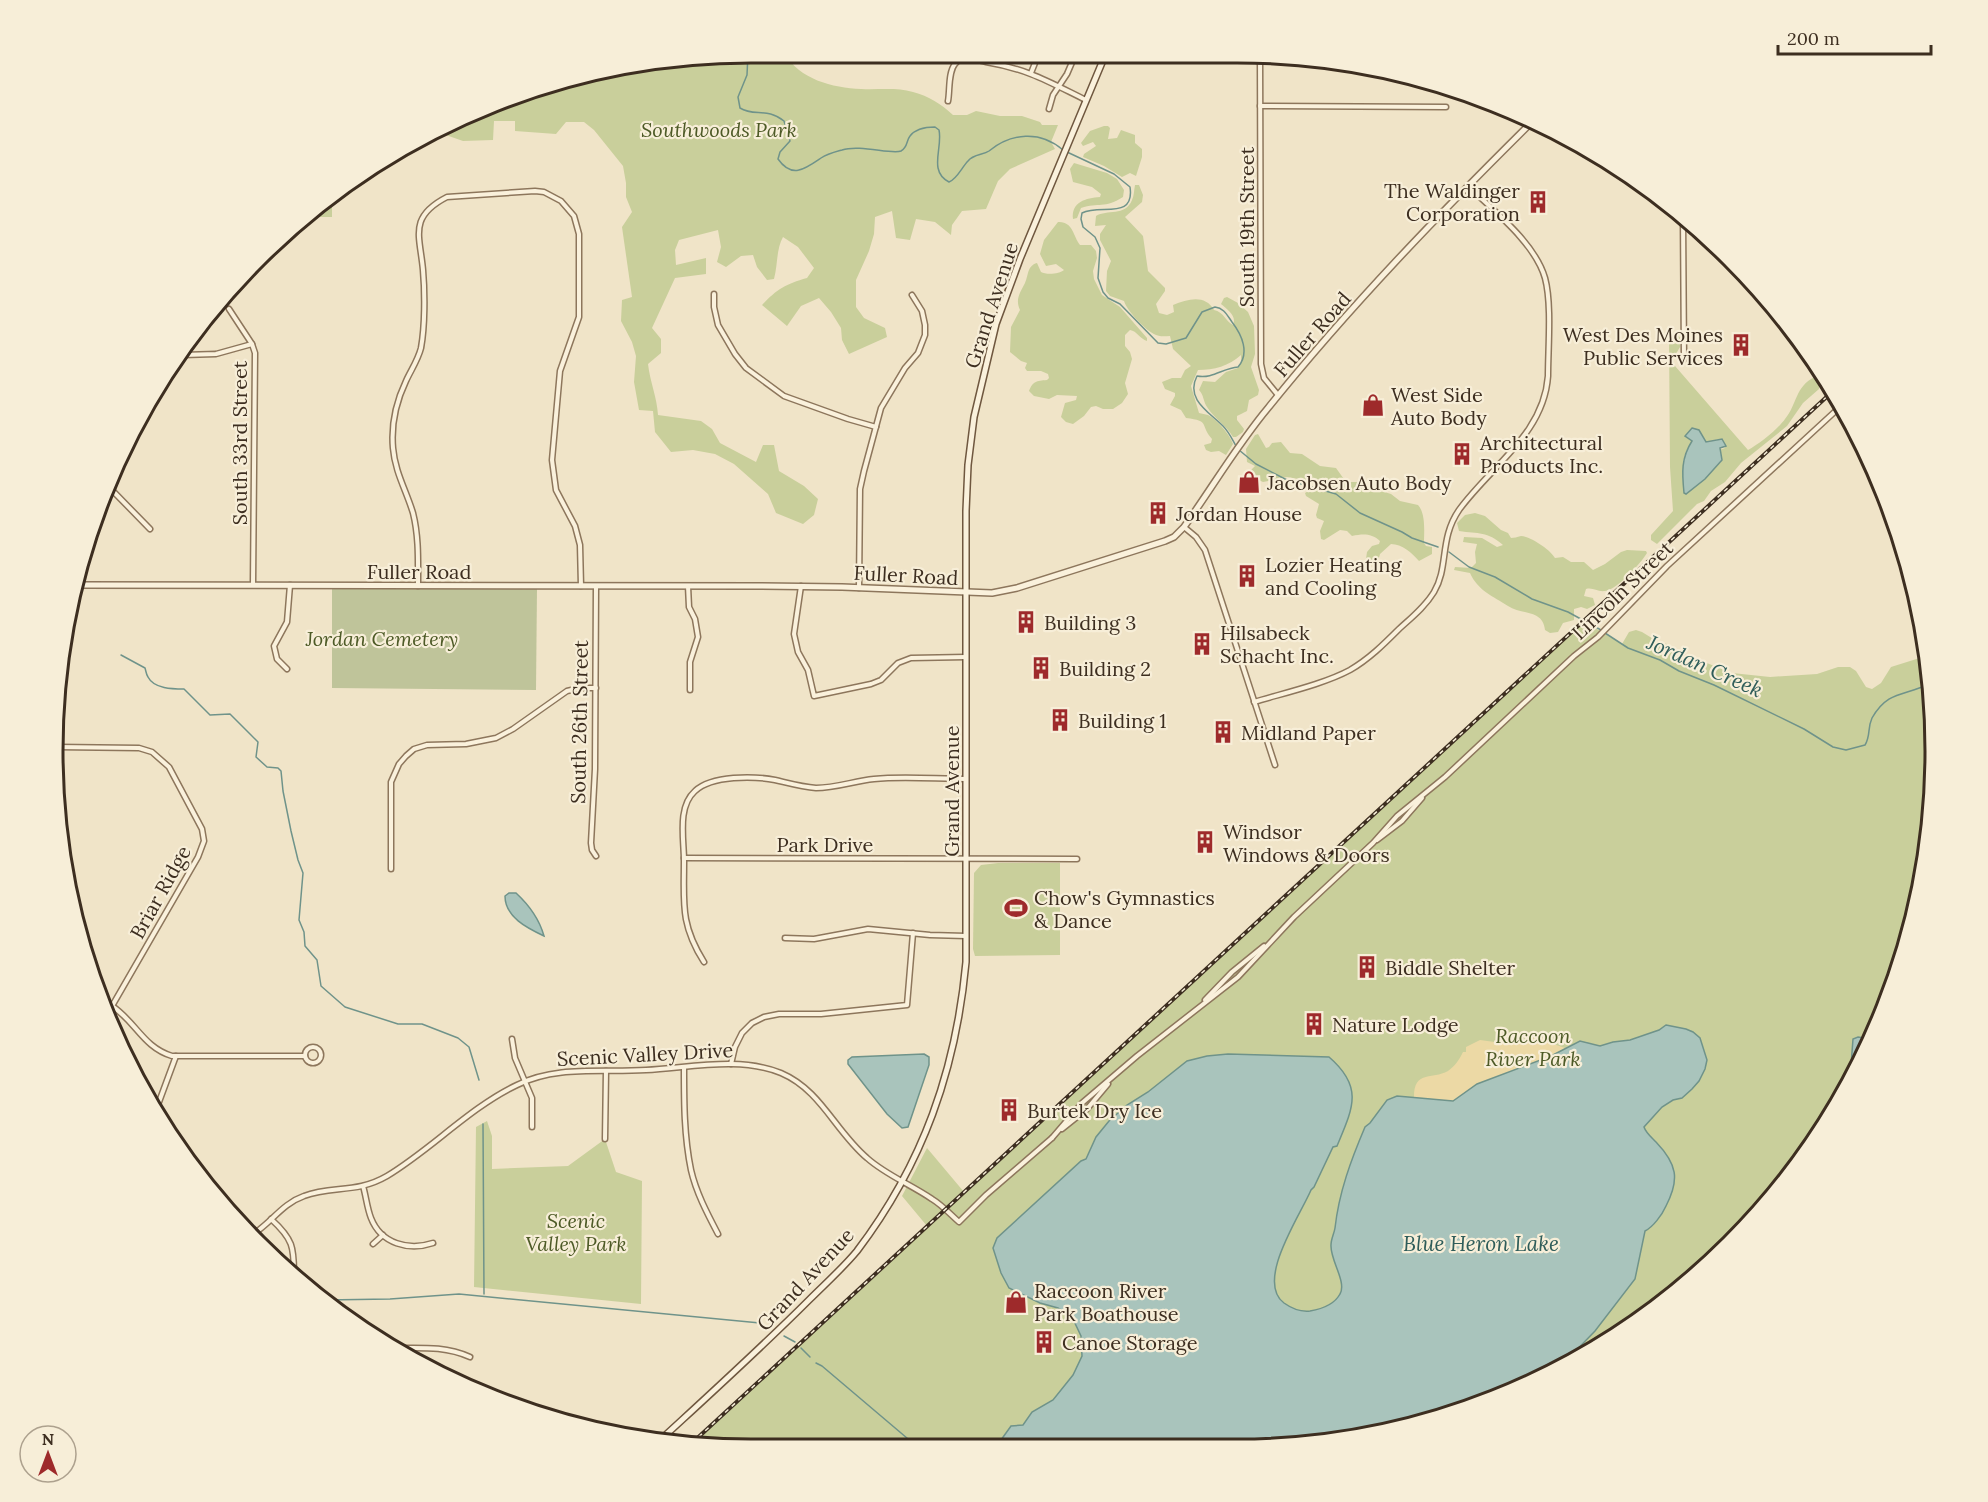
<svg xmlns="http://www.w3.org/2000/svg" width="1988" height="1502" viewBox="0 0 1988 1502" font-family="Lora,serif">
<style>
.green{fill:#c9cf9b;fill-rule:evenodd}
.sand{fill:#ecd9a5}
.cemetery{fill:#bfc49a}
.water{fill:#a9c4bc;stroke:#6f938a;stroke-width:1.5}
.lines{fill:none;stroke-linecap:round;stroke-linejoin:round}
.stream{stroke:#6f938a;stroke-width:1.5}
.minor-casing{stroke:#8d765c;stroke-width:7}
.tertiary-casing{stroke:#8d765c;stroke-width:8}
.secondary-casing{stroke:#6f573f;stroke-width:8}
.minor{stroke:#faf1dc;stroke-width:4}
.tertiary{stroke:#faf1dc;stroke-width:5}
.secondary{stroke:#faf1dc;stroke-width:5}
.rail-casing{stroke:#3d2e20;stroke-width:4}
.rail{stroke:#f7eed8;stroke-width:1.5;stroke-dasharray:4.5;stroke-linecap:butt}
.labels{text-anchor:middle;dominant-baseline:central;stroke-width:4.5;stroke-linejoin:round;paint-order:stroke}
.park-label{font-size:20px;font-style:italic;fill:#4d5a26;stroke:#f7eed8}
.poi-label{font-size:20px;fill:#3d2e20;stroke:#f7eed8;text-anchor:start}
.street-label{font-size:20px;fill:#3d2e20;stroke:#f7eed8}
.water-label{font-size:21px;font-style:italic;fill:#2f5d5a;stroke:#f7eed8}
.rim{fill:none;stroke:#3d2e20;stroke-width:3}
</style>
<rect width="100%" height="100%" fill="#f0e4c8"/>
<g class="green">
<path d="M751 53H785C798 79 833 88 861 89 879 90 896 87 913 92 929 96 941 104 953 115H967L976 111 1000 116H1022L1040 122 1042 125H1058L1051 142 1055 149 1010 169 998 181 986 209 962 211 952 225 951 235 935 222 916 219 910 240 896 238 892 211 875 217 874 234 869 251 856 280V307L864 318 885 328 887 337 849 354 842 340 841 328 831 312 819 298 801 306 787 326 762 305C777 289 786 284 807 278L814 268 798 247 783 237C776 250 778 264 774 279L767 280 757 267 753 255 741 256 726 267 717 262 721 247 718 230 679 240 675 250 676 265 706 258V274L675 278 652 328 661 339V353L648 364C650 382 657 397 658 415L701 421 712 429 720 443 756 462 763 445H774L779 471 804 486 818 499 814 515 803 524 776 513 768 494 734 464 715 454 693 450 671 452 655 432 653 411 639 410 634 382 636 356 632 342 621 321 622 300 632 297 622 227 632 212 626 197V183L623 166 594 130 584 122H566L556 134 515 131V121H494L493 140 463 141 443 134 432 133 570 76Z"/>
<polygon points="1104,126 1108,126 1110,128 1108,139 1117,138 1121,130 1135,135 1135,143 1142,149 1142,157 1136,176 1130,173 1122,177 1104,166 1083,157 1084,154 1096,146 1093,142 1083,146 1081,143 1090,131"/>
<path d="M1074 163 1107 173 1117 179 1124 190 1123 197C1104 209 1099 202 1081 208L1077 218 1073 219C1071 202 1086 198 1100 197L1101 194 1092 187 1073 182 1070 169Z"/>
<path d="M1135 185H1139L1143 195 1142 202 1125 217 1143 236 1148 271 1165 288V291L1156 304 1159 313 1167 315 1174 312 1173 305C1188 299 1205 294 1214 310 1224 312 1225 321 1233 325 1237 316 1228 310 1221 304L1224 298 1227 297 1238 303 1248 312 1254 326 1255 354 1251 367 1259 390 1258 395 1249 400 1247 411 1237 416V420L1244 429 1243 432 1236 437H1233C1226 425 1214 418 1207 407 1203 401 1204 395 1199 390L1203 381 1215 382 1226 372 1238 368 1241 362V355C1229 366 1214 370 1198 370L1191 386 1199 413C1202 414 1205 414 1208 415 1217 419 1230 435 1233 444L1226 455 1219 451 1211 452 1206 450 1204 445 1211 443 1212 439C1199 424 1211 421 1186 418L1181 410 1170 405 1175 396V393L1165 389 1162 382 1172 378H1181L1185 370 1191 366 1173 349 1170 336C1165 336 1161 337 1156 335 1146 331 1127 311 1124 301L1110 296 1106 291 1107 271 1111 261 1100 240V234L1106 225 1095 226 1096 216C1107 209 1125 217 1132 200 1134 196 1134 190 1135 185Z"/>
<polygon points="332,193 332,217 304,217"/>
<path d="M1058 222C1073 221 1073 236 1080 245H1091L1096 251 1097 258 1093 271 1094 279 1102 295 1120 307 1147 338V341C1140 339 1137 331 1130 330L1125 335V346L1130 352 1132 359 1125 383 1128 394 1122 403 1113 409H1103L1096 406 1091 407 1084 416 1073 424 1066 422 1061 417 1065 403 1076 400 1077 396 1057 395 1049 399 1034 396 1029 391C1033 381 1036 381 1047 380L1049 378 1048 374 1041 371H1027L1025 368 1027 363 1021 361 1010 352 1011 327 1020 310C1015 299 1020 293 1025 283 1029 274 1027 266 1037 263L1041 272C1046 275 1060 274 1064 270L1056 264 1046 266 1040 254 1044 240Z"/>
<path d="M1669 334H1677L1681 339 1680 347 1673 359 1675 366 1748 450C1759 444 1778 429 1785 419 1797 405 1795 386 1815 377L1821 380 1819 389 1803 403 1787 426 1741 463 1725 482 1711 491 1704 501 1697 504 1657 544 1651 540V535L1673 511 1670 467ZM1699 430 1706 442 1720 439 1725 448 1719 450 1721 462 1698 484H1683C1684 469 1680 455 1692 443L1690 438Z"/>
<path d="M1258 434 1266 448 1269 447 1272 443 1281 442 1290 453 1302 454 1320 466 1336 468 1346 482H1363L1368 487 1391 494 1400 501 1418 505C1426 514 1424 532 1424 543L1426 546 1432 547V554L1419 561C1412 553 1402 544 1391 544L1380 554 1378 561 1372 564 1366 559 1367 552 1372 546 1379 544 1380 541C1371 533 1363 534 1352 536L1347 531 1340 530 1324 540 1321 539 1320 531 1324 521 1317 518 1316 515 1319 504 1306 496 1305 493 1317 486 1316 482 1287 477 1263 482 1250 476V471L1255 466 1247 462 1246 449 1255 435Z"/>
<path d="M1475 513 1485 516 1501 530 1508 533 1511 538C1514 538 1517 537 1521 536 1530 536 1551 550 1555 558L1563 557 1571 562H1584L1593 570 1605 564 1621 552 1627 550 1646 551 1647 553C1641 563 1617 590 1605 591 1597 592 1593 587 1586 589L1584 596 1593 598 1595 605 1587 609 1581 607 1574 609V620L1563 623 1558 632 1550 633 1545 630C1543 609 1521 615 1508 606 1493 596 1478 591 1470 573L1454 570 1455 567 1471 568 1476 563 1475 552 1477 544 1463 542 1464 537 1482 538 1497 547 1503 545C1487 531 1479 534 1459 531L1457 523 1465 515Z"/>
<polygon points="1585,622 1622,644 1629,632 1636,630 1642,632 1655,640 1670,645 1679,652 1732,673 1770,677 1817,674 1838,667 1850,667 1856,671 1866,687 1872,689 1881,683 1891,667 1926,656 1935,751 1922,887 1882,1018 1818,1139 1731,1245 1625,1332 1504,1396 1328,1444 692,1443 927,1226 902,1196 927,1148 964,1192 1579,624"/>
<polygon points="998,863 1060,863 1060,955 975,956 973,949 974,873 981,865"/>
<polygon points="487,1121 492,1136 492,1169 568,1166 605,1139 616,1172 642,1181 641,1304 474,1287 476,1127"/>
</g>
<path class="sand" d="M1540 1037 1544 1038 1545 1041 1565 1048 1551 1056 1477 1084 1453 1101 1414 1097C1414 1070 1432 1080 1448 1071 1455 1066 1459 1060 1463 1052H1466V1047L1480 1040 1509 1044Z"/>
<polygon class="cemetery" points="332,588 537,589 536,690 332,688"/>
<g class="water">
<path d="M1692 428 1699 430 1706 442 1722 439 1726 446 1720 448 1722 460 1705 479 1686 494 1684 493C1682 473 1681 458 1692 441L1685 436Z"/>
<path d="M509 893H516C529 905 539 918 544 936 527 928 505 917 505 896Z"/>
<path d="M1666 1025 1686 1029 1693 1032 1700 1038 1707 1060 1705 1069 1699 1081 1692 1089 1682 1098 1673 1100 1662 1107 1644 1127C1646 1133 1651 1137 1656 1142 1677 1164 1680 1179 1666 1206 1662 1215 1653 1227 1645 1231L1635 1279 1595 1331 1561 1366 1504 1396 1328 1444H1002L1001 1440 1011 1426 1023 1425 1032 1412 1053 1400 1073 1375 1082 1356 1081 1336 1072 1317 1058 1308 1040 1303 1009 1288 1001 1273 993 1248 997 1238 1081 1161 1086 1159 1096 1137 1109 1121 1127 1105 1148 1092 1187 1061 1207 1056 1228 1054 1329 1057C1364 1087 1353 1108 1337 1146L1333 1147 1314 1187 1311 1190C1300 1216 1255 1281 1284 1303 1291 1308 1301 1312 1310 1311 1322 1309 1334 1305 1340 1294 1347 1282 1330 1260 1331 1245 1331 1239 1334 1234 1335 1228 1339 1192 1351 1160 1365 1127L1370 1123 1387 1100 1397 1096 1453 1101 1477 1084 1551 1056 1580 1041 1600 1046 1613 1042 1630 1040 1659 1030Z"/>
<polygon points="1858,1037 1871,1039 1850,1079 1853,1039"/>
<polygon points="924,1054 929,1057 929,1065 908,1127 902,1128 887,1114 848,1064 848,1060 852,1057"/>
</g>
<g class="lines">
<g class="stream">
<path d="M748 53 747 75 738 97 740 108C754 117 767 107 784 121L790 141 780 152 778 159C792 179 805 169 821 158 827 154 835 152 842 150 860 144 892 155 901 151 908 147 906 141 910 136 916 128 927 127 935 127L939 130C943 148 928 171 949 182 957 179 962 167 968 161 973 154 983 155 989 151 1011 133 1040 130 1063 150"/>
<path d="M1067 152 1114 174 1130 187C1135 220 1101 204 1082 213L1081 219 1083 227 1095 237 1100 248 1098 278 1103 292 1108 298 1120 304 1158 343 1166 344 1186 338 1202 312 1215 307C1224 308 1227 315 1232 322 1242 335 1250 353 1238 367 1223 368 1213 379 1197 376 1185 399 1209 412 1223 426 1229 432 1232 439 1236 446"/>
<polyline points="1239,450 1256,464 1287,480 1336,494 1360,513 1402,532 1412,538 1438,547"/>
<polyline points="1449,552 1469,567 1495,577 1532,599 1568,612 1601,630"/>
<path d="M1605 633 1628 648 1660 660 1679 671 1714 685 1804 729 1833 747 1846 750 1865 745C1871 735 1867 729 1872 718 1888 690 1905 696 1929 684"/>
<path d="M121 655 145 668C146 671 146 674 148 677 154 689 173 689 184 689L210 715 230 714 258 742 256 757 267 767 278 768 281 771 283 791 291 831 298 860 303 873 299 920 304 932 305 946 317 960 321 986 345 1007 398 1024H422L458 1038 469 1047 479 1080"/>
<polyline points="483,1124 484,1294"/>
<polyline points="325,1300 390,1299 459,1294 760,1323"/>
<polyline points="784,1336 795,1342"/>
<polyline points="801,1348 810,1357"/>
<polyline points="816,1363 822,1366 914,1444"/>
</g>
<g class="minor-casing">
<g id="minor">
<polyline points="1260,54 1261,364 1264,378 1278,395"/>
<polyline points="1001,64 1004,53"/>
<polyline points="1031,73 1039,53"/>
<path d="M948 101C950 91 948 72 955 64 962 54 976 60 986 62 1028 69 1049 82 1086 100"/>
<polyline points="1260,106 1446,107"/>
<polyline points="1049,109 1053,95 1067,74 1076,53"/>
<polyline points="1683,218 1684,359"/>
<polyline points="714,294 714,307 718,325 735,354 746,368 784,396 848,419 876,427"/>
<polyline points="229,309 252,344 255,353 253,585"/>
<polyline points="183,355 216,354 252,344"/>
<polyline points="109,487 150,529"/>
<polyline points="1184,527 1196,537 1205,550 1275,765"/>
<path d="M418 586C418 561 419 537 413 513 406 490 395 472 393 448 391 425 396 402 406 381 411 370 418 360 421 348 425 326 425 293 423 270 420 236 408 217 447 197L535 191 544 192 561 201 574 216 579 234V317L560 371 552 460 556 490 575 526 580 545 581 586"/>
<polyline points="596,586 595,769 591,843 592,850 596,856"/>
<polyline points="688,586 689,607 695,619 698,637 690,662 690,690"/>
<polyline points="801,586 794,634 798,652 808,670 814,696 871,684 881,680 898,663 911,658 966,657"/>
<polyline points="859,588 860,489 864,471 881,408 905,368 918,353 925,335 925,325 922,311 912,295"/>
<polyline points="287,669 277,659 274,646 287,622 290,585"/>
<path d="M1254 702C1284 693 1324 684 1350 670 1369 659 1384 644 1399 629 1411 618 1425 607 1434 592 1449 567 1439 539 1459 510 1491 466 1544 434 1548 376 1548 348 1552 304 1545 278 1535 243 1494 211 1468 186"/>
<polyline points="57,747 139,748 152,752 169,767 202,829 204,841 198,857 108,1013"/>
<polyline points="1377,840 1402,821 1422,798"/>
<polyline points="684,858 1077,859"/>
<polyline points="391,869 391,782 399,764 406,756 414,749 427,745 466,744 496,738 513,729 567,691 580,688 596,688"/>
<polyline points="785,938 814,939 868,929 930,935 966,936"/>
<path d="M704 962C680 924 684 903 684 861 684 839 677 807 695 791 712 775 754 776 775 780 788 783 802 787 816 788 836 788 854 781 874 779 904 776 936 779 966 779"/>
<polyline points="1205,1000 1232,972 1264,946"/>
<path d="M112 1006C136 1022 143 1047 172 1056H305"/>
<polyline points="512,1039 515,1058 532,1098 532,1127"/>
<circle cx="313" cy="1055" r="8"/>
<polyline points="731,1064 735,1047 742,1033 752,1023 764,1017 779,1014 821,1014 907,1005 913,933"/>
<path d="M684 1068C684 1102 684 1136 691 1170 696 1192 707 1213 718 1234"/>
<polyline points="156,1110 176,1056"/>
<polyline points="1062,1129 1087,1109 1108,1084"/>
<polyline points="1052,1138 1082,1103 1137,1056 1238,977 1294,917 1373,843 1397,816 1445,777 1574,656 1598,637 1667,566 1841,406"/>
<polyline points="605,1139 606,1071"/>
<path d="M363 1186C366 1196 367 1208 371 1218 381 1244 409 1251 433 1243"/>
<path d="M271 1219C293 1239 294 1247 294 1275"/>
<path d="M250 1236C270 1225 281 1204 304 1196 332 1185 356 1194 387 1176 432 1149 469 1108 517 1085 557 1065 602 1073 646 1070 689 1068 739 1056 781 1073 821 1090 835 1131 867 1158 886 1175 910 1184 932 1199 942 1205 950 1214 959 1222L986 1195 1052 1138"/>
<polyline points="373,1244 383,1235"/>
<path d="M395 1348C422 1348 445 1346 470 1357"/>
</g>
</g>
<g class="tertiary-casing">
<path id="tertiary" d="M76 585 762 586 842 587 992 593 1017 588 1165 541 1174 537 1184 527C1212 488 1237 445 1268 408 1350 306 1441 212 1534 120"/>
</g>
<g class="secondary-casing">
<path id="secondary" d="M657 1443C708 1396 760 1349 809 1300 825 1284 843 1268 857 1251 923 1164 956 1070 966 962V511L968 465 974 417 996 324 1020 259 1106 53"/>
</g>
<use href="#minor" class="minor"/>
<use href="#tertiary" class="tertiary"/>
<use href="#secondary" class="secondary"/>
<g class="rail-casing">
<polyline id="rail" points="692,1443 1833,391"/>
</g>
<use href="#rail" class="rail"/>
</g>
<defs>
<g id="building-bare" transform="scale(1.8)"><path d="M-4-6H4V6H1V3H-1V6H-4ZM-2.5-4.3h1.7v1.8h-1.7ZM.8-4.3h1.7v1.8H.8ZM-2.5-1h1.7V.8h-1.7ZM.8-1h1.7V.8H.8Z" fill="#9e2a2b" stroke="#f7eed8" stroke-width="2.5" paint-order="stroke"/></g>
<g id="shop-bare" transform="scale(1.8)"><path d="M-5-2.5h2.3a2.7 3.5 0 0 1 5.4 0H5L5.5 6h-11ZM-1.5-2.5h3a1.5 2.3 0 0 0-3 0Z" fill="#9e2a2b" stroke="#f7eed8" stroke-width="2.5" paint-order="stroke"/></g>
<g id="stadium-bare" transform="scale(1.8)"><path d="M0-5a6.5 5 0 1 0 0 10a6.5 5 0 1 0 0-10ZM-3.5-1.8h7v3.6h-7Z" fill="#9e2a2b" stroke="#f7eed8" stroke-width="2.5" paint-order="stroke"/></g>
</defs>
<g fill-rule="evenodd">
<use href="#building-bare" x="1538" y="202"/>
<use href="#building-bare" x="1741" y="345"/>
<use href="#shop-bare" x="1373" y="405"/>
<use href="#building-bare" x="1462" y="454"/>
<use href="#shop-bare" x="1249" y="482"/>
<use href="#building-bare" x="1158" y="513"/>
<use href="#building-bare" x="1247" y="576"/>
<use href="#building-bare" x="1026" y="622"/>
<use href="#building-bare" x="1202" y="644"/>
<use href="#building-bare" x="1041" y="668"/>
<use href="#building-bare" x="1060" y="720"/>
<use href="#building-bare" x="1223" y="732"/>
<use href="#building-bare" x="1205" y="842"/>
<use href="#stadium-bare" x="1016" y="908"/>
<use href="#building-bare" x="1367" y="967"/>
<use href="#building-bare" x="1314" y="1024"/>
<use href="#building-bare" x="1009" y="1110"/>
<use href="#shop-bare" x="1016" y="1302"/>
<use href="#building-bare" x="1044" y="1342"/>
</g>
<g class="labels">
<g class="park-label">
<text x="719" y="129">Southwoods Park</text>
<text x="382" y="638">Jordan Cemetery</text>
<text x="1533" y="1035">Raccoon<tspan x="1533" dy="23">River Park</tspan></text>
<text x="576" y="1220">Scenic<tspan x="576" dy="23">Valley Park</tspan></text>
</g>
<g class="poi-label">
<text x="1520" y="190" text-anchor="end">The Waldinger<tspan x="1520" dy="23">Corporation</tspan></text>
<text x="1723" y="334" text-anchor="end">West Des Moines<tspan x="1723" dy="23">Public Services</tspan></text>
<text x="1391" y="394">West Side<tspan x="1391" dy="23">Auto Body</tspan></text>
<text x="1480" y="442">Architectural<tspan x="1480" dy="23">Products Inc.</tspan></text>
<text x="1267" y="482">Jacobsen Auto Body</text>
<text x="1176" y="513">Jordan House</text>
<text x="1265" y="564">Lozier Heating<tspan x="1265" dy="23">and Cooling</tspan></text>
<text x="1044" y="622">Building 3</text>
<text x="1220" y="632">Hilsabeck<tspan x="1220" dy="23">Schacht Inc.</tspan></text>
<text x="1059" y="668">Building 2</text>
<text x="1078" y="720">Building 1</text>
<text x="1241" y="732">Midland Paper</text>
<text x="1223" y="831">Windsor<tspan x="1223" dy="23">Windows &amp; Doors</tspan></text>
<text x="1034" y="897">Chow's Gymnastics<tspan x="1034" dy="23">&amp; Dance</tspan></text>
<text x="1385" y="967">Biddle Shelter</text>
<text x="1332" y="1024">Nature Lodge</text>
<text x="1027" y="1110">Burtek Dry Ice</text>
<text x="1034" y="1290">Raccoon River<tspan x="1034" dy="23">Park Boathouse</tspan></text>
<text x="1062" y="1342">Canoe Storage</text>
</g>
<g class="street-label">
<text transform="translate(1246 227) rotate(-90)">South 19th Street</text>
<text transform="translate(991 305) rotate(-72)">Grand Avenue</text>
<text transform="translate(1312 334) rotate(-49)">Fuller Road</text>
<text transform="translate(239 443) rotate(-90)">South 33rd Street</text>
<text x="419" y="571">Fuller Road</text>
<text transform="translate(906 575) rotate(3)">Fuller Road</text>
<text transform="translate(1622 590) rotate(-44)">Lincoln Street</text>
<text transform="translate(579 722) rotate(-89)">South 26th Street</text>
<text transform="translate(951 791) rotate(-90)">Grand Avenue</text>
<text x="825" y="844">Park Drive</text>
<text transform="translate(160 892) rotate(-61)">Briar Ridge</text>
<text transform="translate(645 1054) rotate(-3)">Scenic Valley Drive</text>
<text transform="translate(805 1279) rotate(-47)">Grand Avenue</text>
</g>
<g class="water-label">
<text transform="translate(1705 666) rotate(24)">Jordan Creek</text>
<text x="1481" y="1243">Blue Heron Lake</text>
</g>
</g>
<path d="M0 0H1988V1502H0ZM751 63H1237A688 688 0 0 1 1925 751V751A688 688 0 0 1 1237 1439H751A688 688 0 0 1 63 751V751A688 688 0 0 1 751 63Z" fill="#f7eed8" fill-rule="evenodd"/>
<path class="rim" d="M751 63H1237A688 688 0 0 1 1925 751V751A688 688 0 0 1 1237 1439H751A688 688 0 0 1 63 751V751A688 688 0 0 1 751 63Z"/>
<g transform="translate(48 1454)"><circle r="28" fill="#f7eed8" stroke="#ada18e" stroke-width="1.5"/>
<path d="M0-4.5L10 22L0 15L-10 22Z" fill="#9e2a2b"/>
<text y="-9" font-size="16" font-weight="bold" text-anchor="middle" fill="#3d2e20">N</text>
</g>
<path d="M1778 45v9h153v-9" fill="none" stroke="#3d2e20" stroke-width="3"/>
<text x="1787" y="45" font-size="18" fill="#3d2e20" stroke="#f7eed8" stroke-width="4.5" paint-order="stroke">200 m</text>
</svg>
